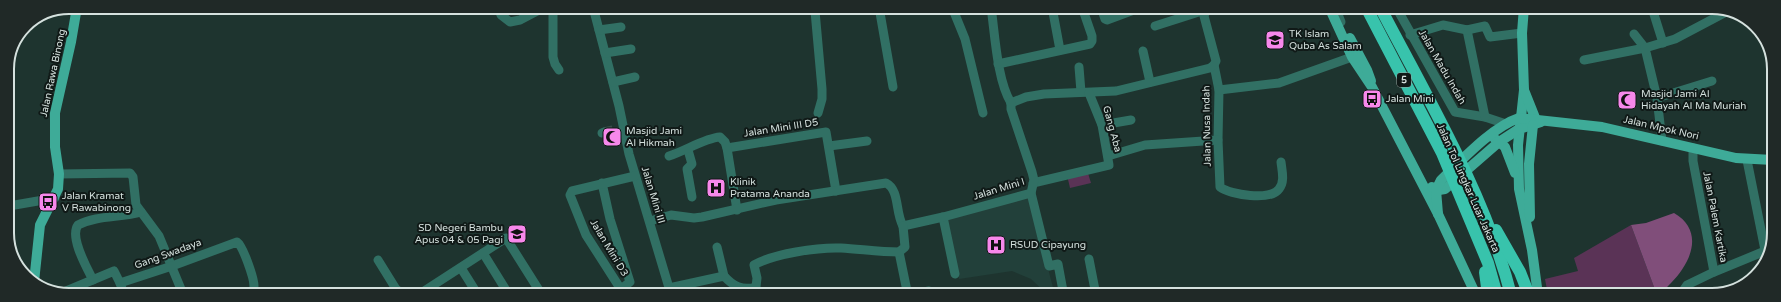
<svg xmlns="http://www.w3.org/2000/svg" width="1781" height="302" viewBox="0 0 1781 302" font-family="'Varela Round',sans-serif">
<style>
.built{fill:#22403a}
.green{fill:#5a3356}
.water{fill:#804e7a}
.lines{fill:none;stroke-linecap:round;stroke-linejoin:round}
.minor-tunnel{stroke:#394e49;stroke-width:9;stroke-dasharray:9 4.5;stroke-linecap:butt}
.minor{stroke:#317064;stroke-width:9}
.major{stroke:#3eab98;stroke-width:10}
.highway{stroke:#38c3ac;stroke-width:12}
.labels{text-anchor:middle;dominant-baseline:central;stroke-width:4;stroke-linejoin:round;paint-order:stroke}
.shield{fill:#101917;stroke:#9aa5a2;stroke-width:1}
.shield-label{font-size:9px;font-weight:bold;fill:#d5e1de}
.poi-label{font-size:10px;fill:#d5e1de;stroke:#101917;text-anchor:start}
.street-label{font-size:10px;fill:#d5e1de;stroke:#101917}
.rim{fill:none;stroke:#d5e1de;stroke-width:2}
</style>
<rect width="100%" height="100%" fill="#1e342f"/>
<polygon class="built" points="1029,197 1055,295 1048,295 1031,279 1012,271 959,279 945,219"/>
<g class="green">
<polygon points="1087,170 1091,183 1070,188 1067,175"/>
<polygon points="1631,225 1657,295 1548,295 1545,279 1578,271 1574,258"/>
</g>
<path class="water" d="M1674 213C1705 231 1691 263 1671 283 1667 287 1662 293 1657 295L1631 225 1646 223Z"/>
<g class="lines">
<polyline class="minor-tunnel" points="604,132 617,129"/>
<g class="minor">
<polyline points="498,7 501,15 510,22 520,20 539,10 583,7"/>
<polyline points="593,7 619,106 629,154 670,291 669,295"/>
<polyline points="879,7 893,87"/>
<polyline points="952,7 965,39 983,113"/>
<path d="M991 7C995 35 997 80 1011 103"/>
<polyline points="1052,7 1060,50"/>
<polyline points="1101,7 1105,19 1107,20 1142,7"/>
<polyline points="1335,7 1341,22"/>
<polyline points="1396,7 1455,112 1485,117 1506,124"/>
<polyline points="553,8 553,57 555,64 559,70"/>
<polyline points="1652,8 1663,43"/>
<polyline points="1155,26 1205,10"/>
<polyline points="599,30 621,27"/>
<polyline points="1467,30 1485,117"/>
<polyline points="1410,35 1443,25 1467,30 1485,26 1490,37 1522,33"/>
<polyline points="1143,51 1150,82"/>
<polyline points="605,53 631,49"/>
<polyline points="1584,60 1645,48 1634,34"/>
<polyline points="998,64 1090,44 1092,41 1092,36 1082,7"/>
<path d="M1214 65 1219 90 1218 140 1220 187C1230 195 1271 201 1279 189 1285 182 1282 171 1281 162"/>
<polyline points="1079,67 1081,92"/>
<polyline points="613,82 635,77"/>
<polyline points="1219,90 1279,83 1352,57"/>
<polyline points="1657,98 1712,81"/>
<polyline points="1011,103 1026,97 1044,94 1116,91 1210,68 1214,65 1216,61 1204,16 1207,7"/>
<polyline points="818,113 822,99 822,89 815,11 817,9 901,7"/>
<polyline points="1102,125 1131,120"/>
<polyline points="602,133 604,132"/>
<polyline points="1662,141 1657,98 1645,48 1675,39 1728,11"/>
<polyline points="829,146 867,141"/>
<polyline points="727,148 826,132 836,191"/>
<polyline points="688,150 692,164 687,169 692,197"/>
<path d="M669 156C685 151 705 138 720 137L725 142 727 148 737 210"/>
<polyline points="1108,156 1145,145 1218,140"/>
<polyline points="1747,160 1766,255"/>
<polyline points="59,174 130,173 133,177 136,205 159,236 183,294"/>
<polyline points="602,183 610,219 630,282 613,295"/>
<polyline points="1033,183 1109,165 1102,125 1089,93"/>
<polyline points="1031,193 1049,266 1058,264 1063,291 1069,295"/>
<polyline points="9,206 55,198"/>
<polyline points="943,217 955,274"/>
<path d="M650 221 671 215 694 218 702 217 776 200 886 183C900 190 895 213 903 226"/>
<polyline points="903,226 943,217 1031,193 1034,180 1032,172 1011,109 1011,103"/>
<polyline points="717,247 724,276"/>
<polyline points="899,252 907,291 911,294 929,291"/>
<polyline points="483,253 509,295"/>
<polyline points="1089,259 1096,295"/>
<polyline points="378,260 396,289 403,295"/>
<polyline points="461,268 478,295"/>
<polyline points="1714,272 1765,251"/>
<path d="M93 280C87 268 69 237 78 225 97 215 121 218 141 212"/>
<polyline points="120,283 124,294"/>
<polyline points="620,288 586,235 570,195 572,191 635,176"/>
<path d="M669 288 724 276C733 286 742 291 756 287L757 278 754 265C773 254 818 247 841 248 860 249 879 252 899 252L905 247 903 226"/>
<path d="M59 294 114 271 120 283 172 266 237 242C243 246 254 278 254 286 254 289 252 292 250 295"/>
<polyline points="418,295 506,238 542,295"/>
<polyline points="1680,295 1687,285 1714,272 1693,161 1693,148"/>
</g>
<g class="major">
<polyline points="1329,7 1352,57 1372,87 1438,214 1476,295"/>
<polyline points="1524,7 1522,33 1524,90 1518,145 1519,189 1532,250 1538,295"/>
<polyline points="1350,38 1367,70 1371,81"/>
<polyline points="1524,90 1536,120"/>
<polyline points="1494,138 1505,147 1515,173"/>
<polyline points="1432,187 1439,190 1445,189 1499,142 1519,129 1541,122"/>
<path d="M1438 214 1436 190 1441 180C1462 160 1492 127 1519 118L1602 127 1736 158 1773 160"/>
<polyline points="1530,217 1529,164 1533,125"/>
<polyline points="34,282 40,225 58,189 59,174 55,147 55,113 71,42 77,7"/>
</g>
<g class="highway">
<polyline points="1366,7 1442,153 1488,263 1497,295"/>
<path d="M1380 7C1427 97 1486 196 1511 295"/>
<polyline points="1496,230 1520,272 1529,295"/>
<polyline points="1485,272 1488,295"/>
</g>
</g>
<defs>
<g id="school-square" transform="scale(1)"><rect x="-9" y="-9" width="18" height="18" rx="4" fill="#f788eb" stroke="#101917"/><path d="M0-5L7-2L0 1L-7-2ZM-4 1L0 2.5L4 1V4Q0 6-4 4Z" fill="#111"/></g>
<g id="bus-square" transform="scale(1)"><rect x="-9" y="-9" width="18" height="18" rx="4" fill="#f788eb" stroke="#101917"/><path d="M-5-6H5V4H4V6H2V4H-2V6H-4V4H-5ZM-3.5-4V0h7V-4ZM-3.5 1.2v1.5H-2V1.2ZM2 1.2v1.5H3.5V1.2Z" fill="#111"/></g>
<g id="mosque-square" transform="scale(1)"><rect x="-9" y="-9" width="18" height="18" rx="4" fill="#f788eb" stroke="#101917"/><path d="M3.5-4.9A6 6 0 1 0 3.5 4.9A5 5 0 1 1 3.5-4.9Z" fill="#111"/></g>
<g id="hospital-square" transform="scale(1)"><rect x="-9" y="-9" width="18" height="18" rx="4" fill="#f788eb" stroke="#101917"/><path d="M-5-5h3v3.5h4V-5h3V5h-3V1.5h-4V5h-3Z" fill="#111"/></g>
</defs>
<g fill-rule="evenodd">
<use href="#school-square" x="1275" y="40"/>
<use href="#bus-square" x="1372" y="99"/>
<use href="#mosque-square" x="1627" y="100"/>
<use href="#mosque-square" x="612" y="137"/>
<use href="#hospital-square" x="716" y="188"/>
<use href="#bus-square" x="48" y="202"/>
<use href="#school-square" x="517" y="234"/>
<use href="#hospital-square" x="996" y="245"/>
</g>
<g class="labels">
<rect class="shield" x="1397" y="73" width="14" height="14" rx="3"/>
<g class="shield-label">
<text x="1404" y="80">5</text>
</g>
<g class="poi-label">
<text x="1289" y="34">TK Islam<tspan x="1289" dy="12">Quba As Salam</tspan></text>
<text x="1641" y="94">Masjid Jami Al<tspan x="1641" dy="12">Hidayah Al Ma Muriah</tspan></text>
<text x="1386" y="99">Jalan Mini</text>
<text x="626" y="131">Masjid Jami<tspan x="626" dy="12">Al Hikmah</tspan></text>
<text x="730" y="182">Klinik<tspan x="730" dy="12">Pratama Ananda</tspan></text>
<text x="62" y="196">Jalan Kramat<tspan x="62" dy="12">V Rawabinong</tspan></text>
<text x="503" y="228" text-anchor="end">SD Negeri Bambu<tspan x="503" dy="12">Apus 04 &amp; 05 Pagi</tspan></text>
<text x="1010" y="245">RSUD Cipayung</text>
</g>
<g class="street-label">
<text transform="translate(1442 67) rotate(60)">Jalan Madu Indah</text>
<text transform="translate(53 73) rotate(-78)">Jalan Rawa Binong</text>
<text transform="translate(1207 126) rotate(-91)">Jalan Nusa Indah</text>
<text transform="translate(781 128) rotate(-9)">Jalan Mini III D5</text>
<text transform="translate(1661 128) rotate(13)">Jalan Mpok Nori</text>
<text transform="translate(1112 129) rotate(75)">Gang Aba</text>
<text transform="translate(1468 188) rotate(66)">Jalan Tol Lingkar Luar Jakarta</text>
<text transform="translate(999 189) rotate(-17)">Jalan Mini I</text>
<text transform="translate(653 195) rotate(73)">Jalan Mini III</text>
<text transform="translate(1715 217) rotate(79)">Jalan Palem Kartika</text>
<text transform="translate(609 248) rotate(59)">Jalan Mini D3</text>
<text transform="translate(168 254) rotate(-20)">Gang Swadaya</text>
</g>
</g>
<path d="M0 0H1781V302H0ZM69 14H1712A55 55 0 0 1 1767 69V233A55 55 0 0 1 1712 288H69A55 55 0 0 1 14 233V69A55 55 0 0 1 69 14Z" fill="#202927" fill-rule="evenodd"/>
<path class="rim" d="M69 14H1712A55 55 0 0 1 1767 69V233A55 55 0 0 1 1712 288H69A55 55 0 0 1 14 233V69A55 55 0 0 1 69 14Z"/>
</svg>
